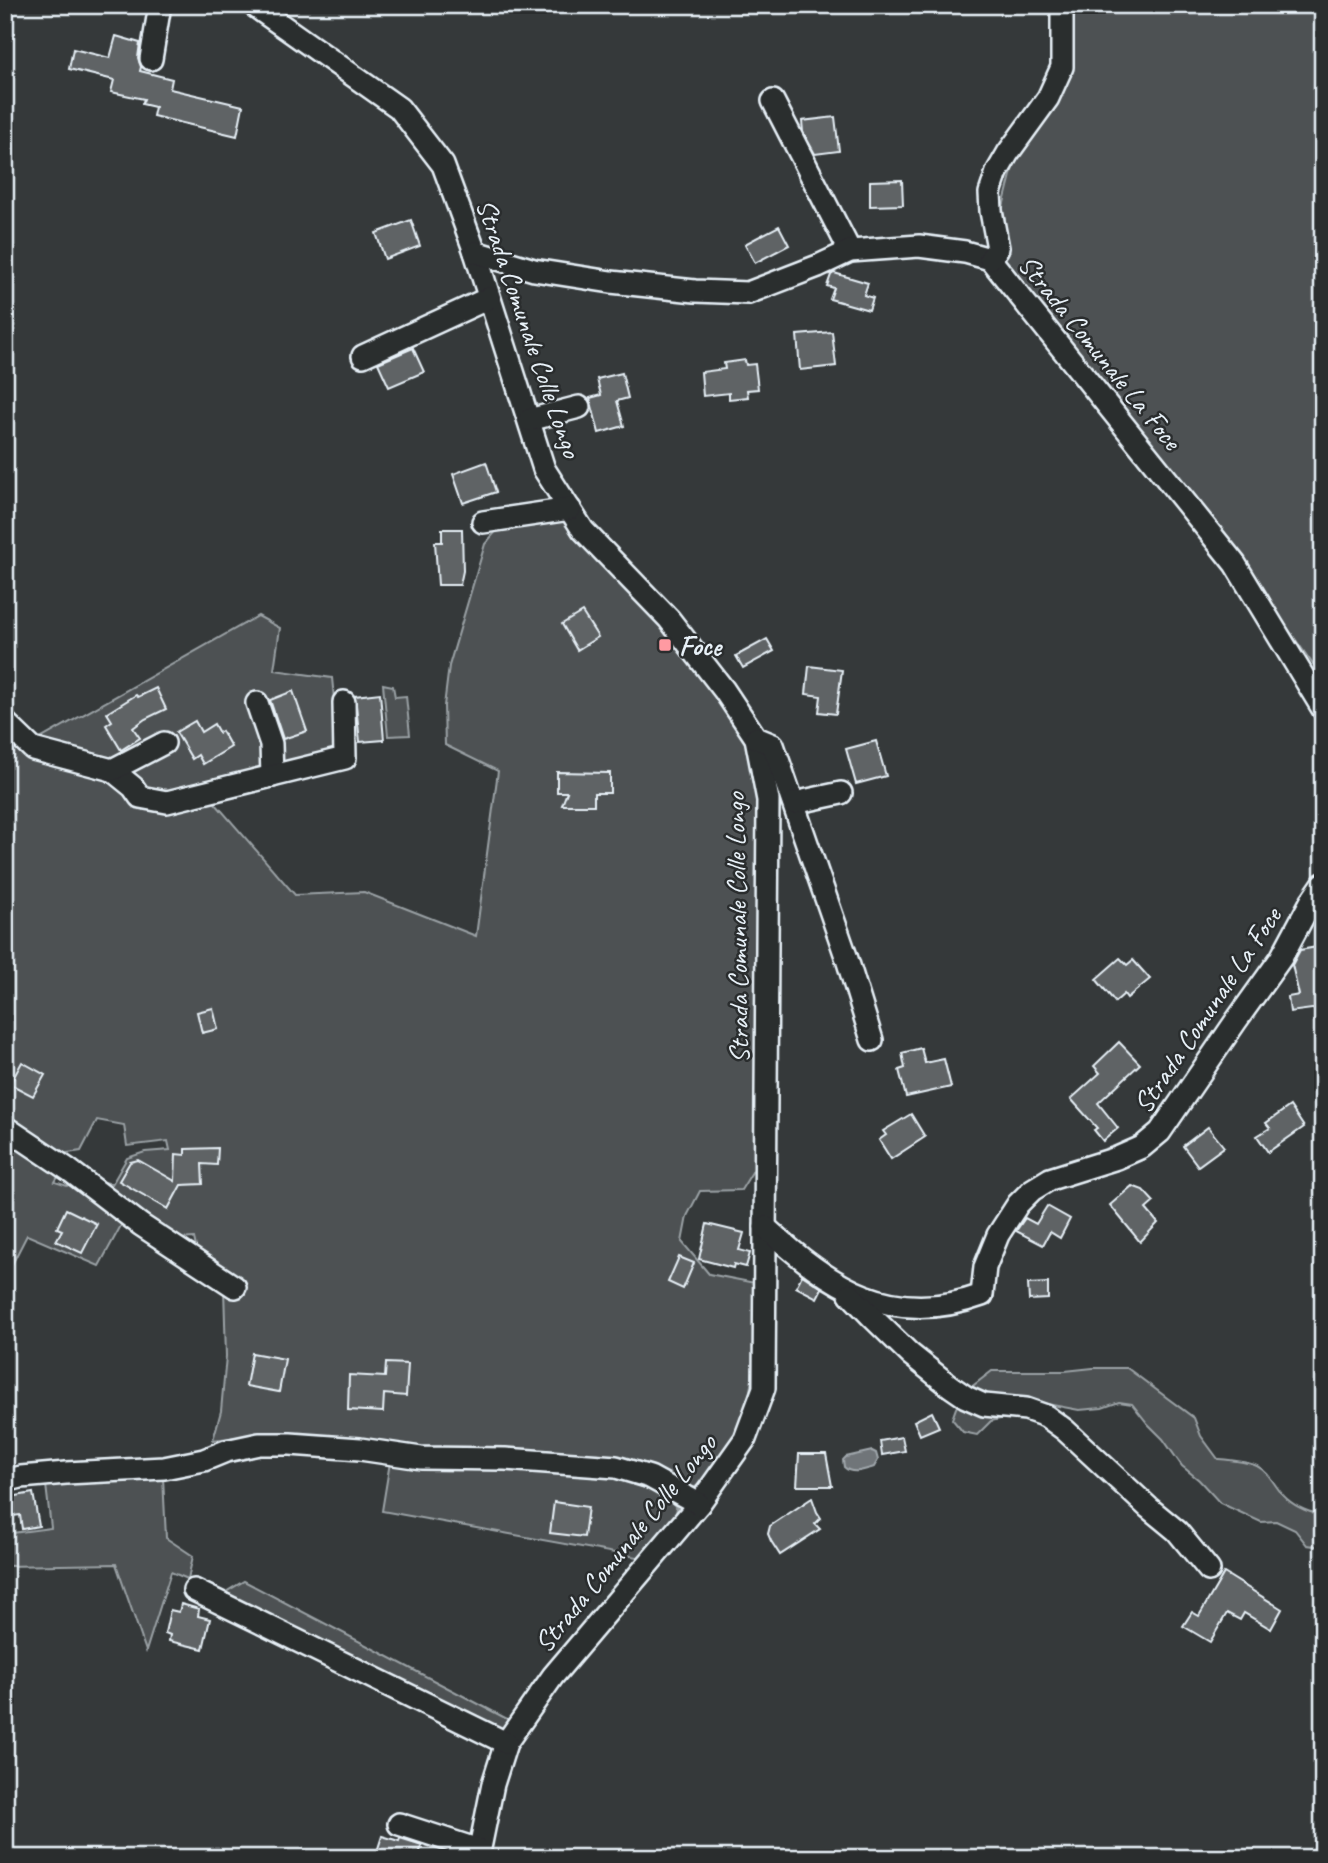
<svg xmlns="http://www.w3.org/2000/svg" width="1328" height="1863" viewBox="0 0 1328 1863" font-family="Caveat,sans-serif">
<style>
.green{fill:#4d5152;stroke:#9aa1a5;stroke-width:2}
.water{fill:#707579;stroke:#a0a7ac;stroke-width:2}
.building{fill:#5f6365;stroke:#e8f1f8;stroke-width:2}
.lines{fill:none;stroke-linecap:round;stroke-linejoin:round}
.minor-casing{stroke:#e8f1f8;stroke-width:26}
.minor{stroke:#2a2d2e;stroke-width:21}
.poi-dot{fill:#ff9aa2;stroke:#2a2d2e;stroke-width:2.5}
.labels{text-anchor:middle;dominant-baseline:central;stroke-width:5;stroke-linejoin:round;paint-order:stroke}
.street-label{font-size:28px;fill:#e8f1f8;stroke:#2a2d2e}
.poi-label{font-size:28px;font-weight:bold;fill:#e8f1f8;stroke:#2a2d2e;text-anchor:start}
</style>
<rect width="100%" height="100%" fill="#35393a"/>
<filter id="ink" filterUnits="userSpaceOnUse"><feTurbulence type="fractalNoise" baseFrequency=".0143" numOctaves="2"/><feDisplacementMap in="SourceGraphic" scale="14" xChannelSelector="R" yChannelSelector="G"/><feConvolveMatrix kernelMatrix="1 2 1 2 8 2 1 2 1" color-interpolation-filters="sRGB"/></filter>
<g filter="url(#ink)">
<g class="green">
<polygon points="1071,5 1323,5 1323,671 1312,663 1241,562 1009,272 1001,246 1001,215 1014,163 1066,81"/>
<path d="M561 518 582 543 662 627 731 712 752 753 761 799 757 1164 741 1190 700 1191 687 1216 682 1242 709 1274 755 1283C757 1354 758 1442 694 1488L645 1468 423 1448 386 1441 263 1434 213 1440 221 1411 226 1356 224 1288 198 1256 194 1238 178 1239 100 1187 104 1182 112 1184 127 1158 145 1152 170 1150 168 1141 127 1146 124 1125 97 1120 81 1151 61 1154 27 1128 5 1116V733L104 774 129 794 209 796 295 895 364 892 476 936 498 771 445 745 444 706 449 666 485 544 498 529Z"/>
<polygon points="258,616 280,628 274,670 332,678 339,750 263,767 158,797 35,742"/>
<polygon points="383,684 393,686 395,697 406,696 410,735 388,736"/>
<polygon points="5,1135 62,1170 55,1182 67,1186 73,1181 124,1220 99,1266 27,1235 5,1278"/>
<path d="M1093 1368H1127L1194 1418 1201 1436 1218 1459C1231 1460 1245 1461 1257 1466 1271 1473 1276 1490 1287 1499 1296 1507 1311 1514 1323 1514V1547L1307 1545 1295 1530 1276 1521 1261 1522 1220 1503 1199 1480 1182 1466 1163 1439 1148 1424 1132 1404 1119 1402 1102 1408 1079 1410 1042 1403 1018 1415 991 1421 977 1435 963 1432 952 1419 956 1408 970 1388 992 1371H1065Z"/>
<polygon points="390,1462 612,1476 665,1495 677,1508 675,1517 642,1558 382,1511"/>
<polygon points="163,1477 166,1538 193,1556 188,1579 171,1572 146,1651 116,1564 5,1566 5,1534 51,1528 46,1485 94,1480"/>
<polygon points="244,1581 511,1721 502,1735 221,1595"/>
</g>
<path class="water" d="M872 1451 876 1453 878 1460 874 1467C864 1470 852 1475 844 1467L843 1460 846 1457Z"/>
<g class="building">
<polygon points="116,36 140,43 138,58 141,67 140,71 172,79 170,89 243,106 237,136 153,116 155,107 142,104 144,99 111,92 114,80 69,69 73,49 110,58"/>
<polygon points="835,117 839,151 815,154 803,132 802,121"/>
<polygon points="902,180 903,205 870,206 870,181"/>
<polygon points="411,220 420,246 385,259 376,233"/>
<polygon points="779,226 789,245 755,263 745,244"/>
<polygon points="834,273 868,283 864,295 873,298 869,310 830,299 834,288 827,286 831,275"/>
<polygon points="832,332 836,366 800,370 797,335"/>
<polygon points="413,348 424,372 389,387 378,363"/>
<polygon points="745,360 746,365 755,364 758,389 747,390 748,397 729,399 729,393 703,396 701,372 725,369 724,363"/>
<polygon points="622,373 628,398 617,401 624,426 599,433 590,398 601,395 597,379"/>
<polygon points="486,462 496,492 463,503 453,474"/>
<polygon points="442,529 462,529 463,571 460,585 438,585 435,542 442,542"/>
<polygon points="582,612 598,637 577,650 562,624"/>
<polygon points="767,639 774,651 743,668 736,656"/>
<polygon points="809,666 842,670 836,714 819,712 821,696 806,694"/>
<polygon points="156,688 166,709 145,719 133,728 140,738 121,750 106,725 112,721 107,713 136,695 138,697"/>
<polygon points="293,691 307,731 283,739 270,700"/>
<polygon points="380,693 384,740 360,742 355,696"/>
<polygon points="195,721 201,732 214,724 219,733 222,731 231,747 203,764 198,755 192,759 176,732"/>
<polygon points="876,741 886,776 856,784 846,749"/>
<polygon points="557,772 610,773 610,793 594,793 594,805 562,805 567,792 557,792"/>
<polygon points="1323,946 1323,1002 1319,1003 1320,1008 1290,1012 1288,997 1299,995 1292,965 1300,950"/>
<polygon points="1120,958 1127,965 1133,960 1150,979 1127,998 1124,994 1115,1002 1096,979"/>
<polygon points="213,1008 218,1029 202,1033 197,1012"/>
<polygon points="1119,1042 1140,1064 1098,1103 1118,1128 1103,1141 1094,1130 1097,1128 1071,1099 1100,1073 1094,1066"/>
<polygon points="921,1048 925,1063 944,1059 951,1087 906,1097 899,1070 905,1068 902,1053"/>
<polygon points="22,1062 45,1075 33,1096 10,1084"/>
<polygon points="1290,1106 1304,1127 1268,1152 1257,1136 1270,1128 1266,1123"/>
<polygon points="911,1114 925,1137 891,1159 879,1140 886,1135 883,1131"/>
<polygon points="1208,1127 1224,1147 1198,1166 1183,1146"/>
<polygon points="218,1148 217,1165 202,1164 203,1184 181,1185 168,1209 119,1181 130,1162 138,1160 175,1181 176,1154 185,1155 185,1149"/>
<polygon points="1132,1186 1143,1190 1154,1202 1146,1209 1158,1223 1140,1242 1110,1205"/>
<polygon points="1047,1206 1070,1219 1060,1238 1050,1232 1043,1245 1016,1231 1025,1218 1036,1224"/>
<polygon points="66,1209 97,1224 82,1253 56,1241 62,1230 57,1228"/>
<polygon points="707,1224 744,1233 739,1250 750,1253 746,1267 734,1264 733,1268 699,1259"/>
<polygon points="679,1257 694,1263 683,1289 668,1282"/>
<polygon points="802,1275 822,1288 817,1298 796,1287"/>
<polygon points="1048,1283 1048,1299 1029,1300 1028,1284"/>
<polygon points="252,1353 285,1359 279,1392 246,1386"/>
<polygon points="386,1363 408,1364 406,1396 384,1394 383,1412 348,1410 349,1375 385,1377"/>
<polygon points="932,1412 939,1427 920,1435 914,1421"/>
<polygon points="902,1437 905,1451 882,1455 880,1441"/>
<polygon points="799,1454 826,1454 832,1486 797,1486"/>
<polygon points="33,1493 39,1526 22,1529 20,1515 5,1517 5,1498"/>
<polygon points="812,1498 817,1512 821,1518 815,1524 820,1529 780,1555 771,1541 768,1534 770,1526"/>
<polygon points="554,1502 588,1507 584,1537 550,1533"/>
<polygon points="1224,1573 1282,1609 1271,1629 1244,1613 1240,1620 1227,1613 1210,1642 1183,1626 1192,1612 1199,1616"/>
<polygon points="181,1604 199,1609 198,1616 210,1619 203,1649 169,1641 170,1635 165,1633 170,1610 179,1612"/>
<polygon points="382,1836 399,1841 400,1838 422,1845 418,1858 375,1858"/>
</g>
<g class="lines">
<g class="minor-casing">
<g id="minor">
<polyline points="253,5 399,108 443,165 475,252 544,469 583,530 669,619 724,690 756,738 768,800 764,1388 745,1439 699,1504 553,1676 506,1743 493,1784 478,1858"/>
<polyline points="151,59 160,5"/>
<polyline points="773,101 850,251"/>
<polyline points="475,252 534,270 611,282 695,291 748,293 818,266 850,251 919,246 965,252 990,259 1235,564 1323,709"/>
<polyline points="990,259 998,248 991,211 990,193 997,172 1008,153 1048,98 1062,67 1062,5"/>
<polyline points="363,356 489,298"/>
<polyline points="529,420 579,407"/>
<polyline points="483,522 570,509"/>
<polyline points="257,703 271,744 272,776"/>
<polyline points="5,722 33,749 112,770 133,787 140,797 167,802 345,758 344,702"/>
<polyline points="756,738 773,745 847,959 872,1040"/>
<polyline points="112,770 164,743"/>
<polyline points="794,803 841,793"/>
<polyline points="5,1127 69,1170 141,1225 235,1287"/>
<path d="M765 1227C831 1287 891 1328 982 1295L985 1267 998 1235 1018 1204 1032 1190 1050 1179 1117 1158 1142 1147 1160 1132 1236 1021 1281 958 1312 900 1323 884"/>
<polyline points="850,1294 873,1318 910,1354 950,1386 966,1397 984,1405 1026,1409 1046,1416 1065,1430 1149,1508 1177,1531 1209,1570"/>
<polyline points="5,1481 21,1477 66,1473 164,1468 204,1460 226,1451 259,1444 290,1444 360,1449 421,1458 505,1459 616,1467 650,1477 699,1504"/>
<polyline points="194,1590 506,1743"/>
<polyline points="399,1824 479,1850"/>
</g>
</g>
<use href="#minor" class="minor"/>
</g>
</g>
<rect class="poi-dot" x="658" y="638" width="14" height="14" rx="3.5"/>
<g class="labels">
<g class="street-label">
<text transform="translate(529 328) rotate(71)">Strada Comunale Colle Longo</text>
<text transform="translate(1100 352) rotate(51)">Strada Comunale La Foce</text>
<text transform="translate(737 928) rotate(-91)">Strada Comunale Colle Longo</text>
<text transform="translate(1207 1010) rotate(-56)">Strada Comunale La Foce</text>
<text transform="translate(625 1543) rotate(-51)">Strada Comunale Colle Longo</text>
</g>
<g class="poi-label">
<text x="679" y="645">Foce</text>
</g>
</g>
<rect width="1328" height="1863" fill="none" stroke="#2a2d2e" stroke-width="28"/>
<rect x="14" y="14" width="1300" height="1835" fill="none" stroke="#e8f1f8" stroke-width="2.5" filter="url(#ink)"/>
</svg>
